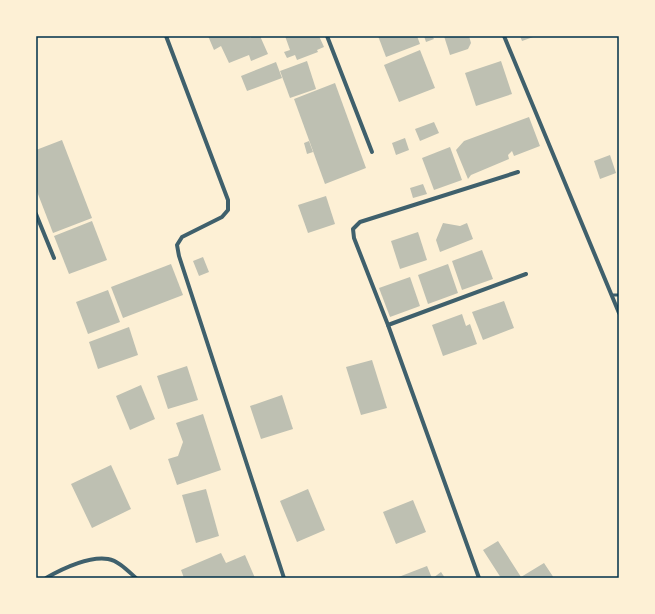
<svg xmlns="http://www.w3.org/2000/svg" width="655" height="614" viewBox="0 0 655 614" font-family="'Source Sans 3',sans-serif">
<style>
.building{fill:#bec0b2}
.lines{fill:none;stroke-linecap:round;stroke-linejoin:round}
.service{stroke:#3f606c;stroke-width:3}
.minor{stroke:#3f606c;stroke-width:4}
.neatline{fill:none;stroke:#003049;stroke-width:1.5}
</style>
<rect width="100%" height="100%" fill="#fdf0d5"/>
<g class="building">
<polygon points="208,36 249,36 250,38 253,36 260,36 268,54 251,61 249,55 229,63 221,46 214,50"/>
<polygon points="285,36 319,36 324,47 317,50 318,52 297,60 295,55 287,58 284,52 290,50"/>
<polygon points="378,36 417,36 420,44 386,57"/>
<polygon points="424,36 432,36 434,39 426,42"/>
<polygon points="444,36 469,36 471,43 468,49 450,55"/>
<polygon points="520,36 536,36 522,41"/>
<polygon points="420,50 435,88 399,102 384,65"/>
<polygon points="307,61 316,89 290,98 280,71"/>
<polygon points="501,61 512,94 476,106 465,73"/>
<polygon points="276,62 282,78 247,91 241,76"/>
<polygon points="335,83 366,168 325,184 294,99"/>
<polygon points="529,117 540,146 514,156 512,151 508,155 509,159 471,175 468,179 456,150 464,141"/>
<polygon points="434,122 439,133 420,141 415,129"/>
<polygon points="405,138 409,150 396,155 392,143"/>
<polygon points="62,140 92,218 53,233 36,189 36,150"/>
<polygon points="309,141 313,152 307,154 304,143"/>
<polygon points="450,147 462,180 434,190 422,158"/>
<polygon points="610,155 616,173 600,179 594,161"/>
<polygon points="423,184 427,194 413,198 410,188"/>
<polygon points="326,196 335,224 308,233 298,205"/>
<polygon points="92,221 107,260 69,274 54,236"/>
<polygon points="443,223 460,226 467,223 473,239 440,252 436,240"/>
<polygon points="418,232 427,260 400,269 391,241"/>
<polygon points="482,250 493,279 462,290 452,261"/>
<polygon points="203,257 209,272 199,276 193,261"/>
<polygon points="171,264 183,295 123,318 111,287"/>
<polygon points="448,264 458,293 428,304 418,275"/>
<polygon points="410,277 420,306 390,317 379,288"/>
<polygon points="108,290 120,322 88,334 76,302"/>
<polygon points="504,301 514,328 483,340 472,312"/>
<polygon points="462,314 466,326 470,324 477,344 443,356 432,325"/>
<polygon points="129,327 138,355 98,369 89,342"/>
<polygon points="372,360 387,408 361,415 346,367"/>
<polygon points="187,366 198,400 168,409 157,376"/>
<polygon points="141,385 155,419 130,430 116,396"/>
<polygon points="282,395 293,429 261,439 250,406"/>
<polygon points="203,414 221,470 177,485 168,459 178,456 183,442 176,423"/>
<polygon points="111,465 131,509 92,528 71,484"/>
<polygon points="206,489 219,536 196,543 182,495"/>
<polygon points="308,489 325,530 297,542 280,501"/>
<polygon points="413,500 426,532 396,544 383,512"/>
<polygon points="498,541 521,577 544,563 554,578 501,578 483,550"/>
<polygon points="221,553 226,563 245,555 255,578 184,578 181,570"/>
<polygon points="427,566 432,578 396,578"/>
<polygon points="441,572 445,578 433,578"/>
</g>
<g class="lines">
<polyline class="service" points="612,295 619,295"/>
<g class="minor">
<polyline points="166,36 228,200 228,210 222,217 182,237 177,245 179,256 284,578"/>
<polyline points="327,36 372,152"/>
<polyline points="504,36 619,313"/>
<polyline points="36,214 54,258"/>
<polyline points="388,325 526,274"/>
<path d="M46 578C62 569 89 556 108 559 119 561 128 571 136 578"/>
<polyline points="479,578 388,325 354,238 353,229 360,222 518,172"/>
</g>
</g>
<rect width="655" height="614" fill="none" stroke="#fdf0d5" stroke-width="74"/>
<rect x="37" y="37" width="581" height="540" class="neatline"/>
</svg>
